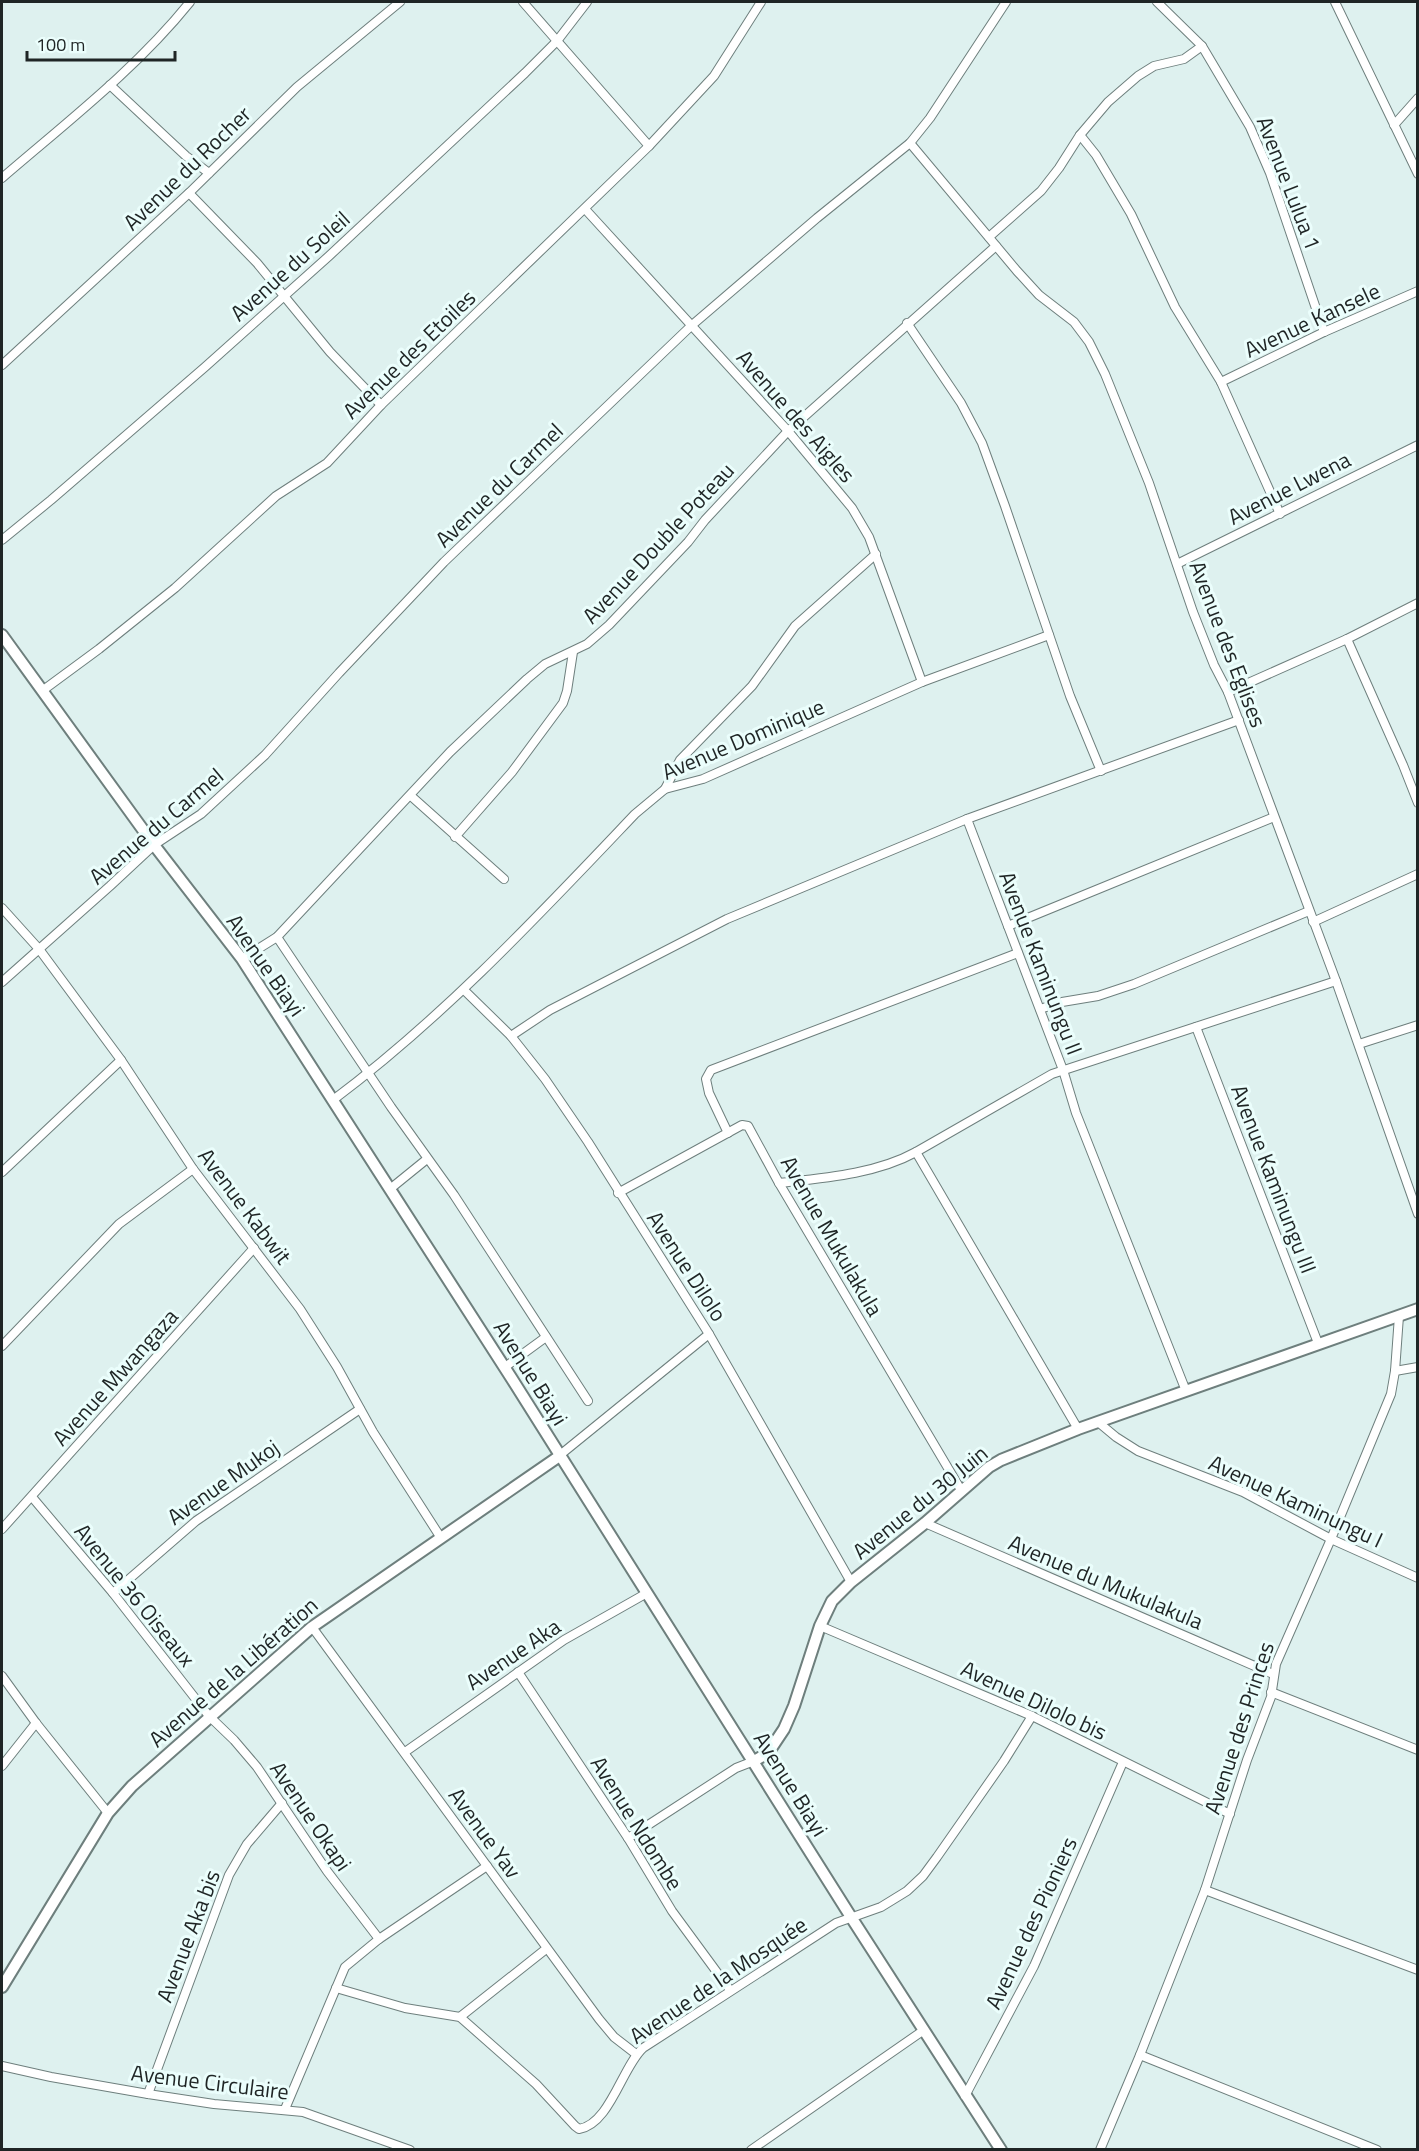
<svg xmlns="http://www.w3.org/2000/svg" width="1419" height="2151" viewBox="0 0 1419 2151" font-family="'Titillium Web',sans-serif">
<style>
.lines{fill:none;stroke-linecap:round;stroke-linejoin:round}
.minor-casing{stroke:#6e7f7d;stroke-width:10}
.tertiary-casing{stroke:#6e7f7d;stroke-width:14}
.minor{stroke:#fff;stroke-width:8}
.tertiary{stroke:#fff;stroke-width:10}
.labels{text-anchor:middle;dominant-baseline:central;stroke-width:6;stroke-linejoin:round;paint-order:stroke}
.street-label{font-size:22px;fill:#1f2525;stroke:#ebfefc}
</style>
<rect width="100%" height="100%" fill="#def1ef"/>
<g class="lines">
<g class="minor-casing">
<g id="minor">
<polyline points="523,2 649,146"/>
<polyline points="1157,2 1202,46 1250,127 1270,173 1324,332"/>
<polyline points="1335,2 1418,174"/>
<polyline points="110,85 186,156 209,173"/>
<polyline points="1394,125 1418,98"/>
<polyline points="1080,135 1096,155 1131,214 1175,307 1221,382 1280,514"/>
<polyline points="910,143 1017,271 1039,295 1074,322 1089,342 1105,374 1149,483 1193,612 1214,665 1228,692 1336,981 1418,1214"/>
<path d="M2 178C67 122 136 69 190 2"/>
<polyline points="189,193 257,263 330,352 381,405"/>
<polyline points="585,209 788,431 852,508 869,537 922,682"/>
<polyline points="989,237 1041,191 1059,168 1080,135 1108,102 1138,76 1154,66 1184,59 1202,46"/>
<polyline points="907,323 961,403 982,443 1005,506 1070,696 1101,771"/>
<polyline points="2,365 189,193 297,87 400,2"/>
<polyline points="1221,382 1324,332 1418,291"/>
<polyline points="2,540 51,500 205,367 329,256 525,73 557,41 587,2"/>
<polyline points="1177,564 1418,445"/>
<polyline points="1347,639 1403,765 1418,803"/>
<polyline points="42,691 99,649 175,588 276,496 327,463 381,405 649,146 714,76 761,2"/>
<polyline points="1228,692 1347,639 1418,603"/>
<polyline points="665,789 680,760 752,686 795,626 876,554"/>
<polyline points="411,796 504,879"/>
<polyline points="455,837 512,772 563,703 567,691 573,652"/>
<polyline points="2,908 39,949 121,1060 193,1169 300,1309 337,1367 373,1432 441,1538"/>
<polyline points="1313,922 1418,874"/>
<polyline points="1008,926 1274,817"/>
<polyline points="277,937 391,1107 454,1195 588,1401"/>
<polyline points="242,959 277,937 450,752 527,679 545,664 587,644 609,625 688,542 705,520 788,431 996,246"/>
<polyline points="2,982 110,886 154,845 201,814 265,755 339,673 444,562 691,326 817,218 910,143 930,118 1006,2"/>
<polyline points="464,990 511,1036 545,1079 588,1142 709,1334 851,1582"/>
<polyline points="1040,1009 1062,1002 1098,996 1134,984 1309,911"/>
<polyline points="1196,1027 1318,1343"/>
<polyline points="511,1036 550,1010 727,919 967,819"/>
<polyline points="1359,1044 1418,1025"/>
<path d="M333 1100C444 1017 539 915 635 814L665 789 703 779 922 682 1049 635"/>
<polyline points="728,1133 709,1093 706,1079 711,1070 1018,953"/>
<polyline points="916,1152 1078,1429"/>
<polyline points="2,1172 121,1060"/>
<path d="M779 1183C824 1178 876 1174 916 1152L1052 1074 1336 981"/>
<polyline points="390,1189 427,1159"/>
<polyline points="618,1193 742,1125 748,1126 779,1183 961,1490"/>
<polyline points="2,1346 119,1224 193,1169"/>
<polyline points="505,1367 546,1337"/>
<polyline points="1395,1371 1418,1367"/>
<polyline points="1186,1391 1076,1113 1063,1070 967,819 1239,720"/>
<polyline points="1098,1422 1116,1437 1138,1451 1243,1492 1331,1539 1418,1578"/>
<polyline points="560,1455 709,1334"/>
<polyline points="32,1497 113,1593 209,1716 234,1740 257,1767 327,1871 379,1939"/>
<polyline points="925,1523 1273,1674"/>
<polyline points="2,1529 254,1248"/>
<polyline points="113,1593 196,1521 360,1409"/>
<polyline points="820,1626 1032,1716 1230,1814"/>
<polyline points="312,1627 599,2019 614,2037 636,2054"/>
<polyline points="518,1672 628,1838 672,1911 730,1990"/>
<polyline points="2,1676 36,1723 108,1813"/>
<polyline points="1271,1692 1418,1750"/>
<polyline points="405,1752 564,1640 647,1593"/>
<polyline points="2,1766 36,1723"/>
<polyline points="628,1838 736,1768 754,1761"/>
<polyline points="1205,1890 1418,1970"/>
<path d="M336 1988 405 2008 460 2017 536 2084 575 2126 579 2129C610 2124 622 2067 643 2048L836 1923 881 1907 907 1891 923 1876 937 1857 1004 1761 1032 1716"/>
<polyline points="460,2017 546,1949"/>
<polyline points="1140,2055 1377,2150"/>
<polyline points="2,2066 51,2077 148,2094 214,2104 303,2112 410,2150"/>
<polyline points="148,2094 229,1875 247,1844 282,1803"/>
<polyline points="965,2096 1034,1966 1123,1762"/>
<polyline points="285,2109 345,1967 379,1939 487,1866"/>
<polyline points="751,2150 924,2030"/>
<polyline points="1100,2150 1140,2055 1205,1890 1247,1760 1271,1697 1276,1664 1331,1539 1391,1394 1395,1371 1399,1316"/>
</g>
</g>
<g class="tertiary-casing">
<g id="tertiary">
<polyline points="2,635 154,845 242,959 512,1379 851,1917 1001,2150"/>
<polyline points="754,1761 768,1753 784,1729 794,1706 820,1626 832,1601 851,1582 925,1523 989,1467 1001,1460 1078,1429 1418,1309"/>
<polyline points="2,1987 108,1813 132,1786 312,1627 561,1455"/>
</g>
</g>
<use href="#minor" class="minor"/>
<use href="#tertiary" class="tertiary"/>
</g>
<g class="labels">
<g class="street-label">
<text transform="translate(187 168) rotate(-44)">Avenue du Rocher</text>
<text transform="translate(1289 183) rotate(69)">Avenue Lulua 1</text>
<text transform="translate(290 266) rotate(-42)">Avenue du Soleil</text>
<text transform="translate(1312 320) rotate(-25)">Avenue Kansele</text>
<text transform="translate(409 354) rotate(-44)">Avenue des Etoiles</text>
<text transform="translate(796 416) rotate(49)">Avenue des Aigles</text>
<text transform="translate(499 485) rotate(-44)">Avenue du Carmel</text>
<text transform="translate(1289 488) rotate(-27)">Avenue Lwena</text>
<text transform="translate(658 543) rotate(-47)">Avenue Double Poteau</text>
<text transform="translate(1228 644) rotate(69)">Avenue des Eglises</text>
<text transform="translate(743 739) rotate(-23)">Avenue Dominique</text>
<text transform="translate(156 826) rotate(-40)">Avenue du Carmel</text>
<text transform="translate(1041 963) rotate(69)">Avenue Kaminungu II</text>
<text transform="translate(266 965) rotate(55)">Avenue Biayi</text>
<text transform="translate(1274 1179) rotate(69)">Avenue Kaminungu III</text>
<text transform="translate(245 1206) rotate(53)">Avenue Kabwit</text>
<text transform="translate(832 1236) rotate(60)">Avenue Mukulakula</text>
<text transform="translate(687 1266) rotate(57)">Avenue Dilolo</text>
<text transform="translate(531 1373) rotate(58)">Avenue Biayi</text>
<text transform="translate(115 1377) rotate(-48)">Avenue Mwangaza</text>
<text transform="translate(223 1482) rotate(-35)">Avenue Mukoj</text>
<text transform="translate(1296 1501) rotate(25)">Avenue Kaminungu I</text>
<text transform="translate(920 1502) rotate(-39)">Avenue du 30 Juin</text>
<text transform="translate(1106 1582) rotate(23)">Avenue du Mukulakula</text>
<text transform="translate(135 1595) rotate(51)">Avenue 36 Oiseaux</text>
<text transform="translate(513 1654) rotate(-34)">Avenue Aka</text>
<text transform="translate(233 1672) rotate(-41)">Avenue de la Libération</text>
<text transform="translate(1034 1700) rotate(25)">Avenue Dilolo bis</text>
<text transform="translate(1239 1728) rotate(-72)">Avenue des Princes</text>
<text transform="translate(791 1784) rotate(58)">Avenue Biayi</text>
<text transform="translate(311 1816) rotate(56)">Avenue Okapi</text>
<text transform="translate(637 1823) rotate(58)">Avenue Ndombe</text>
<text transform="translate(485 1833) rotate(54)">Avenue Yav</text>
<text transform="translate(1031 1923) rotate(-65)">Avenue des Pioniers</text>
<text transform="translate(188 1936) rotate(-69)">Avenue Aka bis</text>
<text transform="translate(718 1980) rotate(-34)">Avenue de la Mosquée</text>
<text transform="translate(210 2082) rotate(7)">Avenue Circulaire</text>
</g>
</g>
<rect width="1419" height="2151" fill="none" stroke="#1f2525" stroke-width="6"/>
<path d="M27 51v9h148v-9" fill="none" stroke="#1f2525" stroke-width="3"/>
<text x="36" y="51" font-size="18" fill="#1f2525" stroke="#ebfefc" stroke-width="4.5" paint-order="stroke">100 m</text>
</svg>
